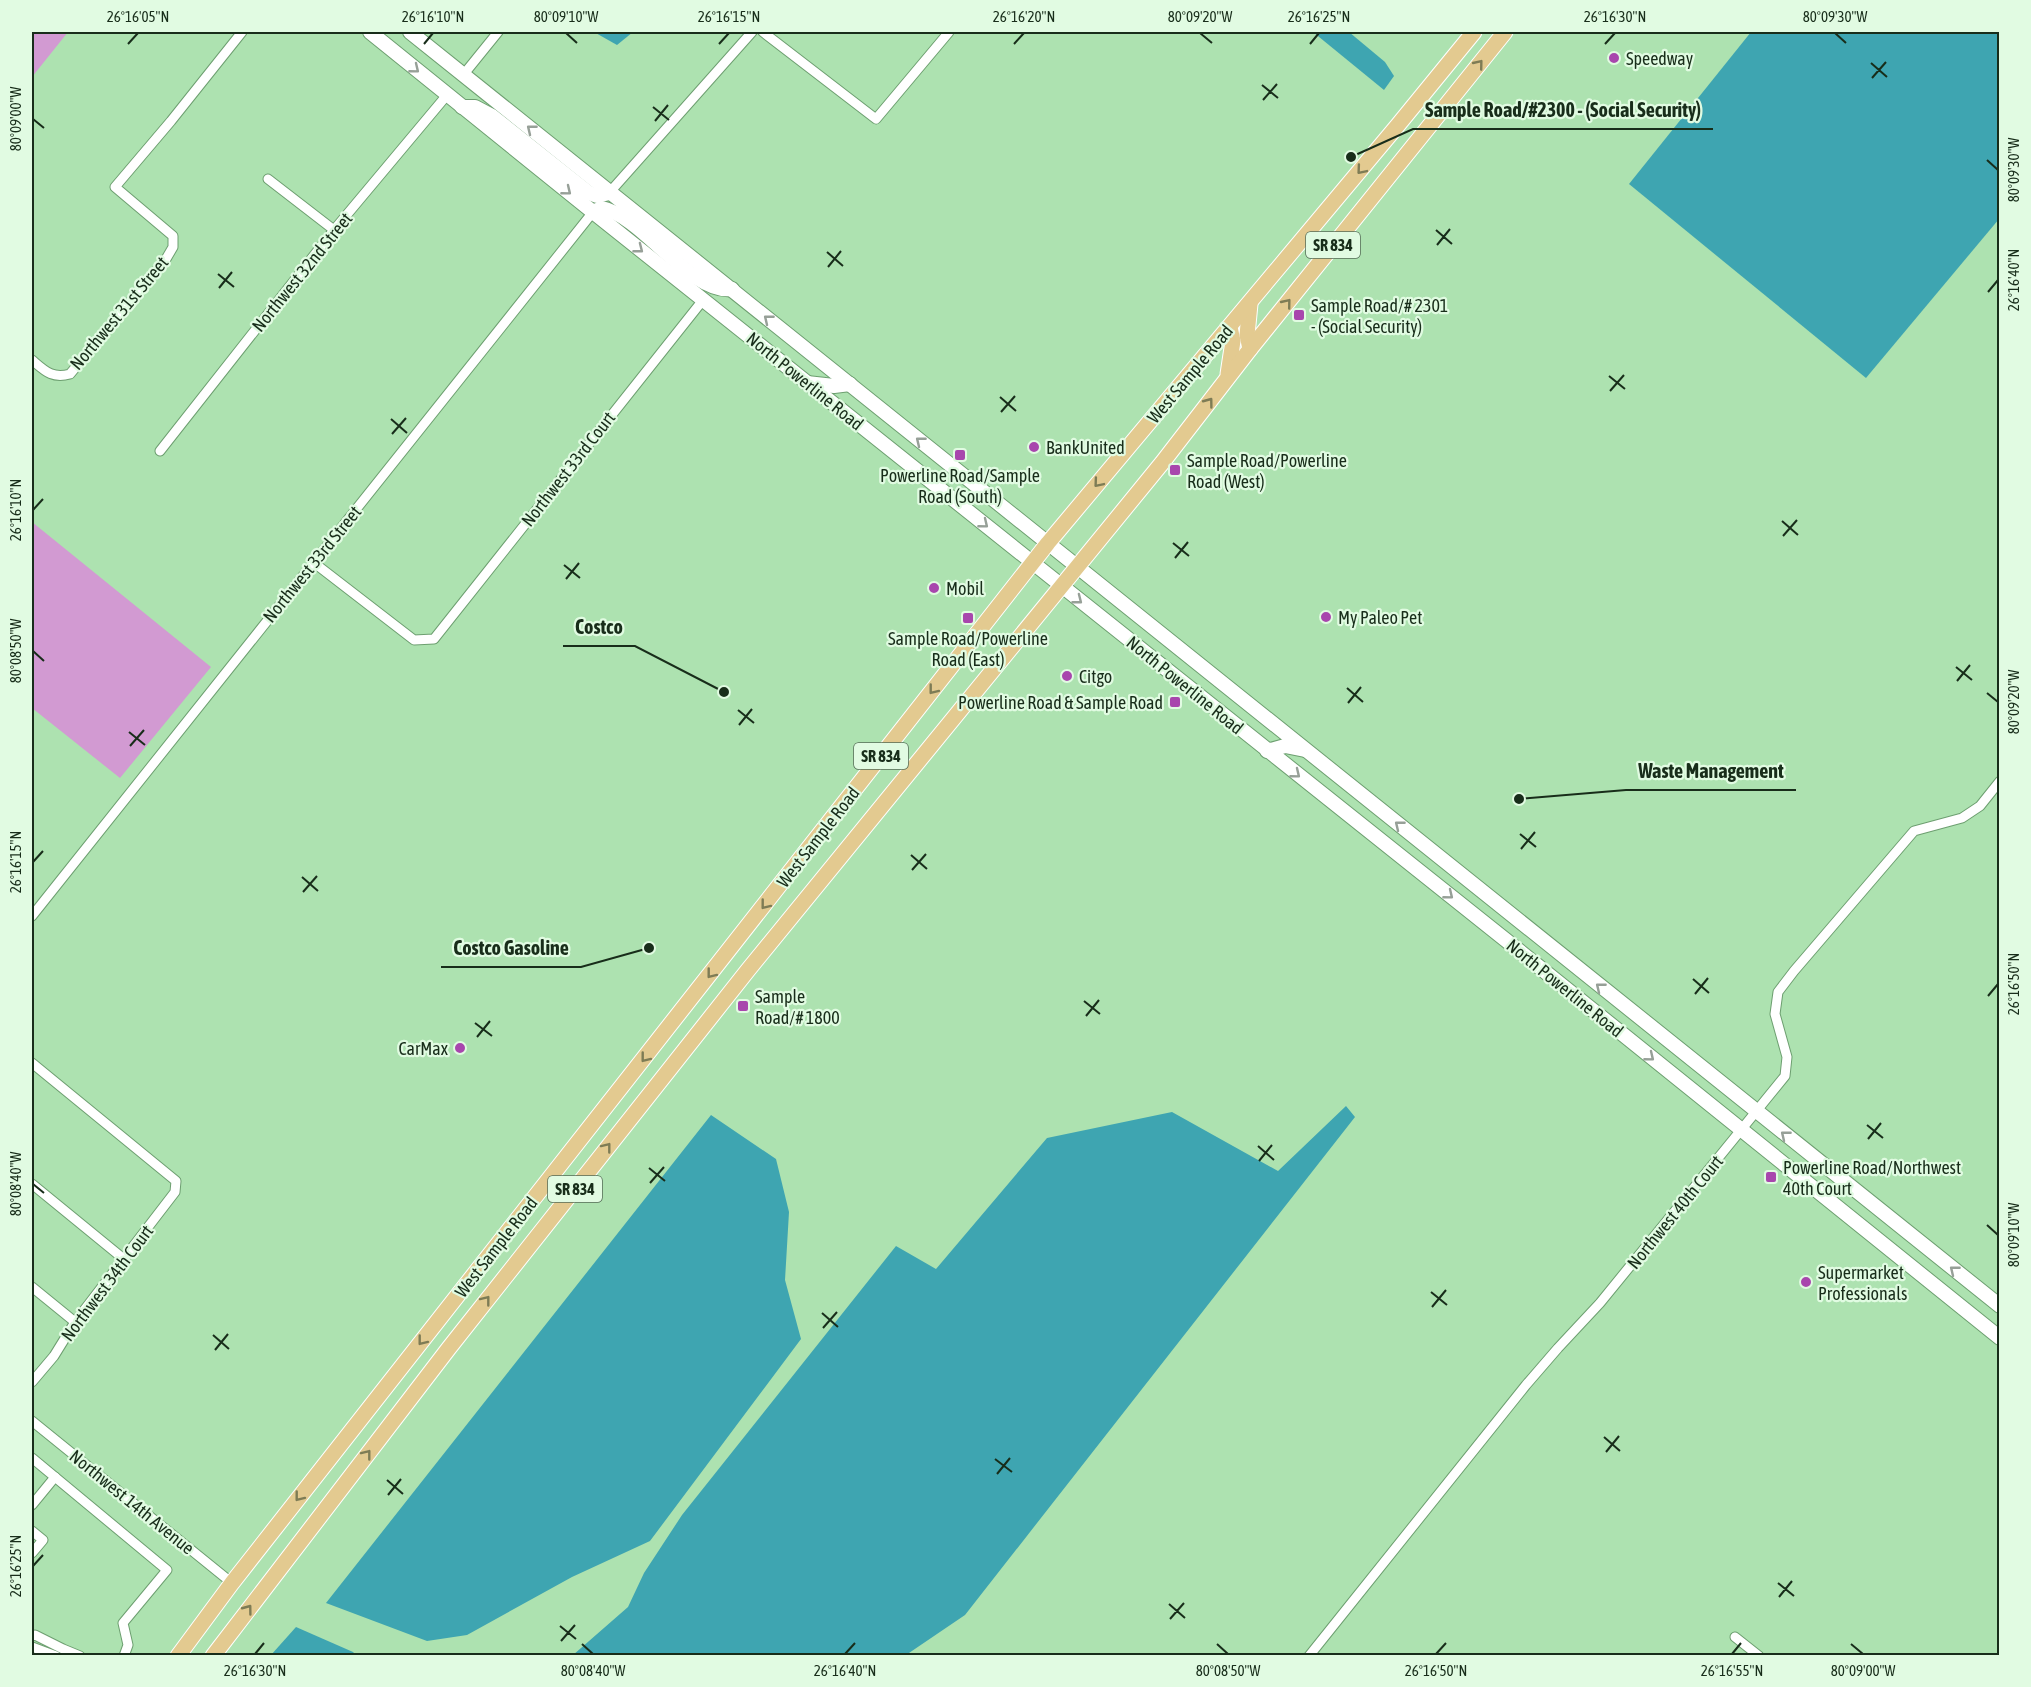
<svg xmlns="http://www.w3.org/2000/svg" width="2031" height="1687" viewBox="0 0 2031 1687" font-family="'Asap Condensed',sans-serif">
<style>
.green{fill:#d29ad2}
.water{fill:#3ea5b1}
.lines{fill:none;stroke-linecap:round;stroke-linejoin:round}
.street-casing{stroke:#6d9f70;stroke-width:11}
.secondary-casing{stroke:#6d9f70;stroke-width:16}
.primary-casing{stroke:#fff;stroke-width:17}
.street{stroke:#fff;stroke-width:9}
.secondary{stroke:#fff;stroke-width:14}
.primary{stroke:#e3ca90;stroke-width:15}
.oneway{stroke:#7e7c55}
.oneway2{stroke:#97a098}
.ticks{fill:none;stroke:#182d1a;stroke-width:2}
.poi-dot{fill:#a846ad;stroke:#e1fbe2;stroke-width:2}
.labels{text-anchor:middle;dominant-baseline:central;stroke-width:4.5;stroke-linejoin:round;paint-order:stroke}
.shield{fill:#e1fbe2;stroke:#546b56;stroke-width:1.5}
.shield-label{font-size:16px;font-weight:bold;fill:#182d1a}
.poi-label{font-size:18px;fill:#182d1a;stroke:#e1fbe2;text-anchor:start}
.street-label{font-size:18px;fill:#182d1a;stroke:#e1fbe2}
.leader{fill:none;stroke:#182d1a;stroke-width:2}
.callout-dot{fill:#182d1a;stroke:#e1fbe2;stroke-width:2}
.callout-label{font-size:20px;text-anchor:middle;font-weight:bold;fill:#182d1a;stroke:#e1fbe2;stroke-width:4.5;stroke-linejoin:round;paint-order:stroke}
.neatline{fill:none;stroke:#182d1a;stroke-width:2}
.ticks-label{font-size:15px;text-anchor:middle;fill:#182d1a}
</style>
<rect width="100%" height="100%" fill="#ade2b0"/>
<g class="green">
<polygon points="32,32 68,32 32,77"/>
<polygon points="32,522 211,667 120,778 32,708"/>
</g>
<g class="water">
<polygon points="594,32 633,32 617,45"/>
<polygon points="1313,32 1349,32 1385,62 1394,76 1384,90"/>
<polygon points="1751,32 1999,32 1999,219 1866,378 1629,184"/>
<polygon points="1346,1106 1355,1117 965,1615 906,1655 573,1655 628,1607 644,1573 682,1515 896,1246 936,1269 1047,1138 1172,1112 1278,1171"/>
<polygon points="711,1115 776,1159 789,1212 785,1280 801,1339 650,1541 572,1577 467,1635 427,1641 326,1603"/>
<polygon points="296,1627 353,1652 356,1655 271,1655"/>
</g>
<g class="lines">
<g class="street-casing">
<g id="street">
<polyline points="763,32 876,119 949,32"/>
<polyline points="464,74 498,32"/>
<polyline points="268,179 334,230"/>
<polyline points="609,193 752,32"/>
<path d="M32 360C45 371 52 379 70 374L166 259 173 247V236L115 187 171 121 242 32"/>
<polyline points="160,451 334,230 447,95"/>
<polyline points="313,562 414,640 434,639 703,300"/>
<polyline points="32,916 593,212"/>
<polyline points="32,1063 176,1181 175,1192 75,1322 54,1356 32,1382"/>
<polyline points="32,1184 125,1260"/>
<polyline points="32,1287 75,1322"/>
<polyline points="32,1421 232,1583"/>
<polyline points="32,1458 167,1570 123,1623 128,1645 124,1656"/>
<polyline points="32,1505 55,1477"/>
<polyline points="32,1531 43,1540 32,1553"/>
<polyline points="32,1636 35,1635 63,1649 80,1656"/>
<polyline points="1735,1637 1759,1656"/>
<polyline points="32,1647 56,1656"/>
<polyline points="1309,1656 1526,1385 1558,1348 1600,1303 1785,1076 1787,1057 1775,1014 1778,992 1794,971 1914,831 1962,818 1980,806 2000,781"/>
</g>
</g>
<g class="secondary-casing">
<g id="secondary">
<polyline points="370,32 593,212 1507,941 2000,1338"/>
<polyline points="410,32 2000,1306"/>
<polyline points="462,107 475,107 492,116 589,193 597,196 609,193"/>
<path d="M593 212 602 208C644 217 691 295 732 289"/>
<polyline points="807,383 834,386 850,384"/>
<polyline points="1267,751 1285,746 1305,750"/>
</g>
</g>
<g class="primary-casing">
<g id="primary">
<polyline points="1250,349 1247,335 1250,304"/>
<polyline points="1228,374 1233,341 1230,327"/>
<polyline points="178,1656 232,1583 1048,543 1398,125 1474,32"/>
<polyline points="213,1656 449,1348 748,970 1162,463 1250,349 1505,32"/>
</g>
</g>
<use href="#street" class="street"/>
<use href="#secondary" class="secondary"/>
<use href="#primary" class="primary"/>
</g>
<defs><path id="oneway-chevron" d="M-2-3.5L2.5 0L-2 3.5" fill="none" stroke-width="1.6" stroke-linecap="round" stroke-linejoin="round" transform="scale(1.5)"/></defs>
<g class="oneway">
<use href="#oneway-chevron" transform="translate(1479 64) rotate(-51)"/>
<use href="#oneway-chevron" transform="translate(1361 170) rotate(130)"/>
<use href="#oneway-chevron" transform="translate(1287 303) rotate(-51)"/>
<use href="#oneway-chevron" transform="translate(1209 402) rotate(-53)"/>
<use href="#oneway-chevron" transform="translate(1098 483) rotate(130)"/>
<use href="#oneway-chevron" transform="translate(933 690) rotate(128)"/>
<use href="#oneway-chevron" transform="translate(765 905) rotate(128)"/>
<use href="#oneway-chevron" transform="translate(711 974) rotate(128)"/>
<use href="#oneway-chevron" transform="translate(645 1058) rotate(128)"/>
<use href="#oneway-chevron" transform="translate(607 1147) rotate(-52)"/>
<use href="#oneway-chevron" transform="translate(486 1300) rotate(-52)"/>
<use href="#oneway-chevron" transform="translate(422 1341) rotate(128)"/>
<use href="#oneway-chevron" transform="translate(367 1454) rotate(-52)"/>
<use href="#oneway-chevron" transform="translate(299 1497) rotate(128)"/>
<use href="#oneway-chevron" transform="translate(248 1609) rotate(-53)"/>
</g>
<g class="oneway2">
<use href="#oneway-chevron" transform="translate(415 69) rotate(39)"/>
<use href="#oneway-chevron" transform="translate(531 129) rotate(-141)"/>
<use href="#oneway-chevron" transform="translate(567 191) rotate(39)"/>
<use href="#oneway-chevron" transform="translate(639 249) rotate(38)"/>
<use href="#oneway-chevron" transform="translate(768 319) rotate(-141)"/>
<use href="#oneway-chevron" transform="translate(920 441) rotate(-141)"/>
<use href="#oneway-chevron" transform="translate(984 524) rotate(39)"/>
<use href="#oneway-chevron" transform="translate(1078 600) rotate(38)"/>
<use href="#oneway-chevron" transform="translate(1296 774) rotate(39)"/>
<use href="#oneway-chevron" transform="translate(1399 825) rotate(-141)"/>
<use href="#oneway-chevron" transform="translate(1449 895) rotate(39)"/>
<use href="#oneway-chevron" transform="translate(1600 987) rotate(-141)"/>
<use href="#oneway-chevron" transform="translate(1650 1057) rotate(39)"/>
<use href="#oneway-chevron" transform="translate(1785 1135) rotate(-141)"/>
<use href="#oneway-chevron" transform="translate(1954 1270) rotate(-141)"/>
</g>
<path class="ticks" d="M566 33 577 43M1200 33 1212 43M1835 33 1846 43M128 44 138 33M424 44 433 33M719 44 729 33M1014 44 1024 33M1310 44 1319 33M1605 44 1615 33M1871 63 1887 77M1872 78 1886 62M1262 85 1278 98M1263 100 1277 84M653 107 669 120M33 119 44 128M655 121 668 105M1987 160 1998 170M1436 230 1452 244M1437 245 1450 229M827 252 843 266M828 267 841 251M218 274 234 287M219 288 232 272M1988 292 1998 280M1609 376 1625 389M1610 391 1624 375M1000 397 1016 411M1001 412 1015 396M391 419 407 433M392 434 406 418M33 510 43 499M1782 521 1798 535M1783 536 1797 520M1173 543 1189 556M1175 558 1188 542M564 565 580 578M566 579 579 563M33 651 44 661M1956 667 1972 680M1957 681 1970 665M1347 688 1363 702M1987 693 1998 702M1348 703 1361 687M738 710 754 723M739 725 752 709M129 732 145 745M130 746 144 730M1520 834 1536 847M1521 849 1535 832M911 855 927 869M33 862 43 851M912 870 926 854M302 877 318 891M303 892 317 876M1693 979 1709 993M1695 994 1708 978M1988 996 1998 984M1084 1001 1100 1014M1086 1016 1099 1000M475 1023 492 1036M477 1037 490 1021M1867 1125 1883 1138M1868 1139 1881 1123M1258 1146 1274 1160M1259 1161 1272 1145M649 1168 665 1181M650 1183 664 1167M33 1184 44 1193M1987 1225 1998 1235M1431 1292 1447 1305M1432 1307 1446 1290M822 1313 838 1327M823 1328 837 1312M213 1335 229 1349M215 1350 228 1334M1604 1437 1620 1451M1606 1452 1619 1436M995 1459 1012 1472M997 1474 1010 1458M387 1480 403 1494M388 1495 401 1479M33 1566 43 1555M1778 1583 1794 1596M1779 1597 1792 1581M1169 1604 1185 1618M1170 1619 1184 1603M560 1626 576 1639M561 1641 575 1625M582 1644 593 1654M1217 1644 1228 1654M1851 1644 1863 1654M255 1654 264 1643M845 1654 855 1643M1436 1654 1446 1643M1732 1654 1741 1643"/>
<g class="poi-dot">
<circle cx="1614" cy="58" r="6"/>
<rect x="1293" y="309" width="12" height="12" rx="3"/>
<circle cx="1034" cy="447" r="6"/>
<rect x="954" y="449" width="12" height="12" rx="3"/>
<rect x="1169" y="464" width="12" height="12" rx="3"/>
<circle cx="934" cy="588" r="6"/>
<circle cx="1326" cy="617" r="6"/>
<rect x="962" y="612" width="12" height="12" rx="3"/>
<circle cx="1067" cy="676" r="6"/>
<rect x="1169" y="696" width="12" height="12" rx="3"/>
<rect x="737" y="1000" width="12" height="12" rx="3"/>
<circle cx="460" cy="1048" r="6"/>
<rect x="1765" y="1171" width="12" height="12" rx="3"/>
<circle cx="1806" cy="1282" r="6"/>
</g>
<g class="labels">
<g class="shield">
<rect x="1306" y="232" width="54" height="26" rx="4.5"/>
<rect x="854" y="743" width="54" height="26" rx="4.5"/>
<rect x="548" y="1176" width="54" height="26" rx="4.5"/>
</g>
<g class="shield-label">
<text x="1333" y="245">SR 834</text>
<text x="881" y="756">SR 834</text>
<text x="575" y="1189">SR 834</text>
</g>
<g class="poi-label">
<text x="1626" y="58">Speedway</text>
<text x="1311" y="305">Sample Road/# 2301<tspan x="1311" dy="21">- (Social Security)</tspan></text>
<text x="1046" y="447">BankUnited</text>
<text x="1187" y="460">Sample Road/Powerline<tspan x="1187" dy="21">Road (West)</tspan></text>
<text x="960" y="475" text-anchor="middle">Powerline Road/Sample<tspan x="960" dy="21">Road (South)</tspan></text>
<text x="946" y="588">Mobil</text>
<text x="1338" y="617">My Paleo Pet</text>
<text x="968" y="638" text-anchor="middle">Sample Road/Powerline<tspan x="968" dy="21">Road (East)</tspan></text>
<text x="1079" y="676">Citgo</text>
<text x="1163" y="702" text-anchor="end">Powerline Road &amp; Sample Road</text>
<text x="755" y="996">Sample<tspan x="755" dy="21">Road/# 1800</tspan></text>
<text x="448" y="1048" text-anchor="end">CarMax</text>
<text x="1783" y="1167">Powerline Road/Northwest<tspan x="1783" dy="21">40th Court</tspan></text>
<text x="1818" y="1272">Supermarket<tspan x="1818" dy="21">Professionals</tspan></text>
</g>
<g class="street-label">
<text transform="translate(302 272) rotate(-51)">Northwest 32nd Street</text>
<text transform="translate(119 313) rotate(-50)">Northwest 31st Street</text>
<text transform="translate(1190 374) rotate(-50)">West Sample Road</text>
<text transform="translate(805 381) rotate(39)">North Powerline Road</text>
<text transform="translate(568 469) rotate(-52)">Northwest 33rd Court</text>
<text transform="translate(312 564) rotate(-51)">Northwest 33rd Street</text>
<text transform="translate(1185 685) rotate(39)">North Powerline Road</text>
<text transform="translate(818 837) rotate(-52)">West Sample Road</text>
<text transform="translate(1565 988) rotate(39)">North Powerline Road</text>
<text transform="translate(1675 1212) rotate(-51)">Northwest 40th Court</text>
<text transform="translate(496 1247) rotate(-52)">West Sample Road</text>
<text transform="translate(107 1283) rotate(-53)">Northwest 34th Court</text>
<text transform="translate(132 1502) rotate(39)">Northwest 14th Avenue</text>
</g>
</g>
<path class="leader" d="M1351 157L1413 129H1713M724 692L635 646H563M1519 799L1626 790H1796M649 948L581 967H441"/>
<g class="callout-dot">
<circle cx="1351" cy="157" r="6"/>
<circle cx="724" cy="692" r="6"/>
<circle cx="1519" cy="799" r="6"/>
<circle cx="649" cy="948" r="6"/>
</g>
<g class="callout-label">
<text x="1563" y="117">Sample Road/#2300 - (Social Security)</text>
<text x="599" y="634">Costco</text>
<text x="1711" y="778">Waste Management</text>
<text x="511" y="955">Costco Gasoline</text>
</g>
<rect width="2031" height="1687" fill="none" stroke="#e1fbe2" stroke-width="66"/>
<rect x="33" y="33" width="1965" height="1621" class="neatline"/>
<g class="ticks-label">
<text x="138" y="22">26°16'05"N</text>
<text x="433" y="22">26°16'10"N</text>
<text x="566" y="22">80°09'10"W</text>
<text x="729" y="22">26°16'15"N</text>
<text x="1024" y="22">26°16'20"N</text>
<text x="1200" y="22">80°09'20"W</text>
<text x="1319" y="22">26°16'25"N</text>
<text x="1615" y="22">26°16'30"N</text>
<text x="1835" y="22">80°09'30"W</text>
<text transform="translate(16 119) rotate(-90)" y="5">80°09'00"W</text>
<text transform="translate(2014 170) rotate(-90)" y="5">80°09'30"W</text>
<text transform="translate(2014 280) rotate(-90)" y="5">26°16'40"N</text>
<text transform="translate(16 510) rotate(-90)" y="5">26°16'10"N</text>
<text transform="translate(16 651) rotate(-90)" y="5">80°08'50"W</text>
<text transform="translate(2014 702) rotate(-90)" y="5">80°09'20"W</text>
<text transform="translate(16 862) rotate(-90)" y="5">26°16'15"N</text>
<text transform="translate(2014 984) rotate(-90)" y="5">26°16'50"N</text>
<text transform="translate(16 1184) rotate(-90)" y="5">80°08'40"W</text>
<text transform="translate(2014 1235) rotate(-90)" y="5">80°09'10"W</text>
<text transform="translate(16 1566) rotate(-90)" y="5">26°16'25"N</text>
<text x="255" y="1676">26°16'30"N</text>
<text x="593" y="1676">80°08'40"W</text>
<text x="845" y="1676">26°16'40"N</text>
<text x="1228" y="1676">80°08'50"W</text>
<text x="1436" y="1676">26°16'50"N</text>
<text x="1732" y="1676">26°16'55"N</text>
<text x="1863" y="1676">80°09'00"W</text>
</g>
</svg>
